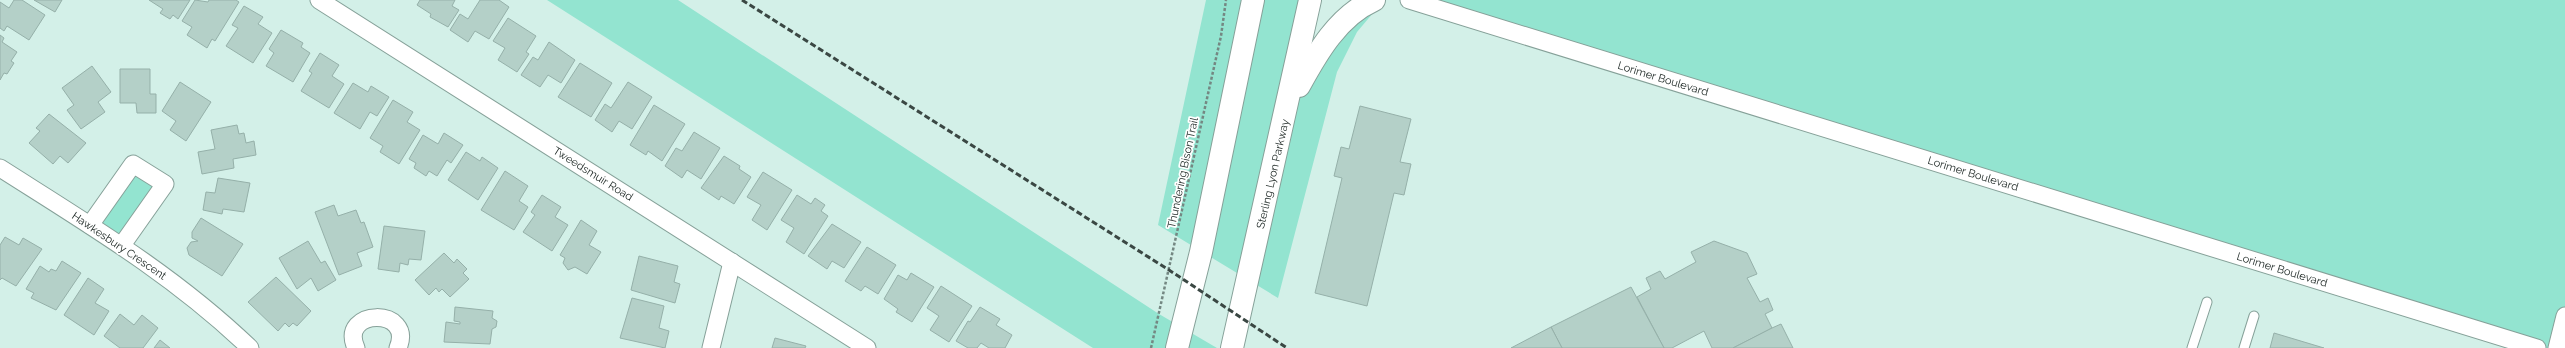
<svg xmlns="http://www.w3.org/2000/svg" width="2565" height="348" viewBox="0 0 2565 348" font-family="Raleway,sans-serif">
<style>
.green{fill:#93e4d0}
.building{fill:#b4d0c8;stroke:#95b0a9}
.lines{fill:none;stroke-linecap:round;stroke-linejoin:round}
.service-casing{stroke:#86a199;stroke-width:11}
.minor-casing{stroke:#86a199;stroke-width:19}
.secondary-casing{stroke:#86a199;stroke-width:24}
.path{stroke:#748782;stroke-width:2.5;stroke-dasharray:3 2;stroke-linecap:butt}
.service{stroke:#fff;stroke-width:9}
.minor{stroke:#fff;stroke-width:17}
.secondary{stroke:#fff;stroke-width:22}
.rail{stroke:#3a4743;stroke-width:3;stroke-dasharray:6 3;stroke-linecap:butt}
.labels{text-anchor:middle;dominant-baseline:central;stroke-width:3.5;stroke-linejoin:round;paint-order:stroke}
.street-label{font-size:11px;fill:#212b28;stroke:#fff}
</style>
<rect width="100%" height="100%" fill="#d3f0e8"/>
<g class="green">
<polygon points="547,0 678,0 1159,314 1217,348 1093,348"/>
<polygon points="1206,0 1310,0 1289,103 1313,60 1384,0 1357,32 1337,72 1278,298 1158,225"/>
<polygon points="1409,0 2565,0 2565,316 2557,348 2537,348"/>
<polygon points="133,164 165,184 122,245 90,225"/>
</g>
<g class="building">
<polygon points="14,0 22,0 45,15 29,40 7,26 4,31 0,28 0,2 9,8"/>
<polygon points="34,0 62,0 55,12"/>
<polygon points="149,0 190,0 178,19 173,15 170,19 160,13 163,9"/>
<polygon points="195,0 208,2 209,0 236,0 239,2 215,41 212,39 207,48 187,35 192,27 182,21"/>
<polygon points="420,0 455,0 452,6 459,10 448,27 430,17 431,14 417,5"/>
<polygon points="480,0 499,0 509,7 489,39 475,31 468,42 450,30 460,14 468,19"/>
<polygon points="244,6 263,17 258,24 272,33 253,63 226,46 238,28 232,25"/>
<polygon points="508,18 536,36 526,52 529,54 517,72 498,60 505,48 493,41"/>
<polygon points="281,30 303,43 301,47 310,53 293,82 266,66 274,53 269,49"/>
<polygon points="0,35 4,38 2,42 17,52 11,61 14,63 7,74 4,73 0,80"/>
<polygon points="549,42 575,60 561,83 548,75 540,87 521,75 533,57 538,60"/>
<polygon points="320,53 339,65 332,76 344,84 329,108 301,91 312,73 309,71"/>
<polygon points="580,63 612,83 591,117 558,97"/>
<polygon points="92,66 111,92 98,102 105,112 81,129 67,110 74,105 62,88"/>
<polygon points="120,69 150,69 150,94 156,94 156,113 137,113 136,103 120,103"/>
<polygon points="180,82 211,102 186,141 170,130 176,121 162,111"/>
<polygon points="628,82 652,97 632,129 619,121 612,132 595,120 605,104 611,108"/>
<polygon points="353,83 368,92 371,86 389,97 377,116 370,112 360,129 334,113"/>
<polygon points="393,100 413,112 407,122 420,130 399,164 380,152 383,146 370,138"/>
<polygon points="654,105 685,124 662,161 648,151 646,155 630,145"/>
<polygon points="1360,106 1411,119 1400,162 1411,164 1404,195 1394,193 1367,306 1315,293 1342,178 1334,176 1341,147 1349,149"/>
<polygon points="49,114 86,143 68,163 60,156 53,164 29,143 40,131 36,128"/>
<polygon points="237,125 239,134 244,133 246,143 254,141 256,155 233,159 234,168 202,174 198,152 215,149 211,130"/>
<polygon points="694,132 720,148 701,179 687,170 682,178 665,166 676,148 682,151"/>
<polygon points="444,133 463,145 451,163 447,160 437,176 429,171 426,176 414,168 416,163 409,159 423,135 438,144"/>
<polygon points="466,152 480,161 482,157 498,168 478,200 448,180"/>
<polygon points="724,156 740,166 739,169 751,177 734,204 721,196 719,200 701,188"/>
<polygon points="505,171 528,186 519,201 528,207 514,230 481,210"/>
<polygon points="763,172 792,190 767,230 752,220 761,205 747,197"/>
<polygon points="218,178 250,183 244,212 223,209 222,214 203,210 206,192 215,193"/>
<polygon points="542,195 561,207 555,217 568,225 552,251 523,232 535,215 531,212"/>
<polygon points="797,195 811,204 815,198 825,205 821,211 828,216 804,254 786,242 794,228 781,220"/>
<polygon points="334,205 338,216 356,210 361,223 364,222 373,247 357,253 362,266 339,275 315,212"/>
<polygon points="201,218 243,244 222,276 189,255 187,248 191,242 198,241 192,238 192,232"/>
<polygon points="581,220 597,231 589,245 601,252 587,274 575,267 568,270 563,263 565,258 560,255"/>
<polygon points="832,224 861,242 844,268 832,261 827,269 808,256"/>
<polygon points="384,226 425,231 421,260 409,259 408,265 400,263 399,272 378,269"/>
<polygon points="5,237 19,245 23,238 42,249 16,286 2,278 0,280 0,245"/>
<polygon points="308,241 321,263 325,261 336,280 318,291 311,278 297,289 279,258"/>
<polygon points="1714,241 1747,253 1757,274 1747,278 1760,302 1768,298 1773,310 1765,314 1772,328 1733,348 1712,348 1704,331 1672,348 1664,348 1637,297 1651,289 1646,278 1660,271 1665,279 1696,262 1691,252"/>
<polygon points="867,247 896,265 878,294 865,286 861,291 845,281"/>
<polygon points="444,253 454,263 457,259 467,269 463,273 469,279 450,297 442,289 439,292 436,288 429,295 415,280"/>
<polygon points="639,256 678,266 674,282 680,284 675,303 631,290"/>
<polygon points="62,261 81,273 56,310 31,298 34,293 26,289 40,266 49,272 51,269 56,271"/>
<polygon points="911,273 934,287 912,322 896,312 898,309 884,299 898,275 907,280"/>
<polygon points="276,277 311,311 297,326 293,323 289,327 285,323 278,331 248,302"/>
<polygon points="88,278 104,289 95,303 109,311 94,335 64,315"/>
<polygon points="941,286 972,306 949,342 930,330 939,316 927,308"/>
<polygon points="1631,287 1664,348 1562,348 1551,327"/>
<polygon points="632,298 664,306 659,328 669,331 665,348 620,338"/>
<polygon points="455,307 493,311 492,318 497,321 496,327 492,329 490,344 444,342 446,322 460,324 460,322 454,321"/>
<polygon points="980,307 1000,319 996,325 1012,335 1005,348 989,348 981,343 977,348 968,348 956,341 968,321 970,322"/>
<polygon points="120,314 134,325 142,315 158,328 143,348 120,348 104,336"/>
<polygon points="1781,324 1793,348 1733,348 1772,328"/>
<polygon points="1551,327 1562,348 1511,348"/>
<polygon points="2274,333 2324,348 2270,348"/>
<polygon points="775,338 806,346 805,348 772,348"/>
<polygon points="160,340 170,348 154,348"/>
</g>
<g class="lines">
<g class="service-casing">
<g id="service">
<polyline points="2192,348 2207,302"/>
<polyline points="2244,348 2254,316"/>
</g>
</g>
<g class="minor-casing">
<g id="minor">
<polyline points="319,0 867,348"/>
<polyline points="1409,0 2537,348"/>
<path d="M0 168C88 224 174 275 250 348"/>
<polyline points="90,225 133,164 165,184 122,245"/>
<path d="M356 348C338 308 415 307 398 348"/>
<polyline points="711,348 732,262"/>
<polyline points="2557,348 2565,316"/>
</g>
</g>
<g class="secondary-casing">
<g id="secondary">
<path d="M1299 86C1317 53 1338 16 1374 0"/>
<polyline points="1177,348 1201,252 1253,0"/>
<polyline points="1232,348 1310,0"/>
</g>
</g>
<polyline class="path" points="1151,348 1221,36 1226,0"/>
<use href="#service" class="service"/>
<use href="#minor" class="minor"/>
<use href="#secondary" class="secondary"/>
<polyline class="rail" points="742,0 1169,270 1287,348"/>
</g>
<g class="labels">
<g class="street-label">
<text transform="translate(1663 79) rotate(17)">Lorimer Boulevard</text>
<text transform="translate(1183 173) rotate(-78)">Thundering Bison Trail</text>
<text transform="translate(593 174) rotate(32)">Tweedsmuir Road</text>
<text transform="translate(1273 174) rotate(-77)">Sterling Lyon Parkway</text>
<text transform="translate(1973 174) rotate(17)">Lorimer Boulevard</text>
<text transform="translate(119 246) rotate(34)">Hawkesbury Crescent</text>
<text transform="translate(2282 270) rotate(17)">Lorimer Boulevard</text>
</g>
</g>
</svg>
